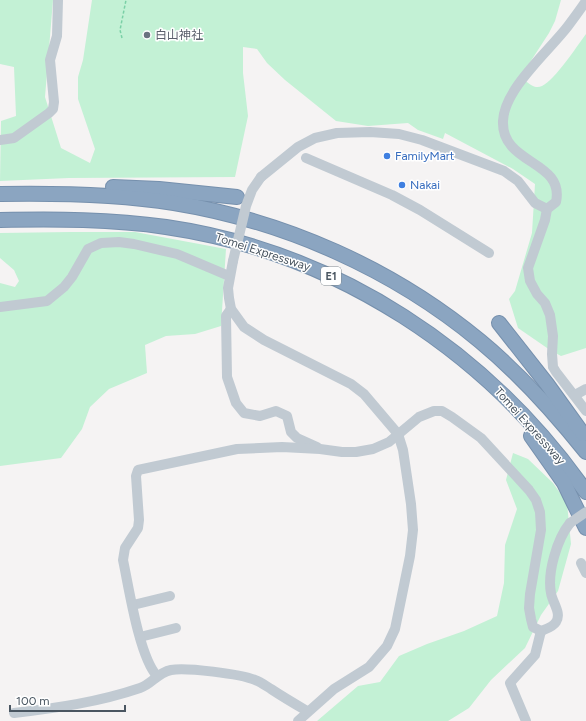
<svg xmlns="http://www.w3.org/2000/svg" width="586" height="721" viewBox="0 0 586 721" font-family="Figtree,'Noto Sans JP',sans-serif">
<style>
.green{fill:#c3f1d5}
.building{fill:#cdcfd5}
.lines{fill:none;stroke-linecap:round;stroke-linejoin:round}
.highway-casing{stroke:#7690ad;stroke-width:16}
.path{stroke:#7ad0a6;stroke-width:1.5;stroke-dasharray:3 2;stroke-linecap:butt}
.minor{stroke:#c1cad2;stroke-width:10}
.highway{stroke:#8ba5c1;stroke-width:14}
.minor-bridge{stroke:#c1cad2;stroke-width:10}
.worship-dot{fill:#6b7280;stroke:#fff;stroke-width:1.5}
.shop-dot{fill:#3f7fe0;stroke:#fff;stroke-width:1.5}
.labels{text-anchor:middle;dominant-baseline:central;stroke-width:3;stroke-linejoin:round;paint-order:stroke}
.shield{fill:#fff;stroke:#808990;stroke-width:1}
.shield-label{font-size:11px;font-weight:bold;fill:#4a5661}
.worship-label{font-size:12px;fill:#5b616d;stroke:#fff;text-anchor:start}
.shop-label{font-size:12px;fill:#366cbe;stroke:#fff;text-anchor:start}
.street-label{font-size:12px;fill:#4a5661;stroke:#fff}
</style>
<rect width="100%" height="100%" fill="#f5f3f3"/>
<g class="green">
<path d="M0 0H53L45 97 61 148 90 163 95 149 78 99V77L83 60 92 0H561L555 21 549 33 523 73C523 79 525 81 531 85 534 87 538 88 542 86 555 80 577 46 586 34V348L561 356 550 350 518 328 509 299 515 291 532 233 535 184 513 169 445 133 443 139 418 130 408 123 368 126 336 121 285 80 267 63 257 49 243 47V73L248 116 235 177 69 178 0 181 1 121 16 116 14 67 0 64Z"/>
<polygon points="70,232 135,232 226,249 221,326 195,334 166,336 145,345 147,373 109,389 90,407 82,429 61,458 0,466 0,283 15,287 19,281 14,270 0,258 0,233"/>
<polygon points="513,453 528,459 553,483 567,503 571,544 558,591 541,615 525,648 491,680 469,708 448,721 317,721 358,686 380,682 399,656 427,644 464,631 497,616 504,583 505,545 517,509 506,480"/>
</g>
<polygon class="building" points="146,31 151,33 149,39 143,36"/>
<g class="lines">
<g class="highway-casing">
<g id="highway">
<polyline points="113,187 159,189 237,197"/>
<path d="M0 194C58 193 117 194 174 203 285 221 393 269 480 341 520 374 554 412 586 452"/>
<path d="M0 220C56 219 111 219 166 227 337 252 488 352 586 492"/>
<polyline points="499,323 547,384 583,434"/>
<polyline points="531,436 564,483 586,528"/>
</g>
</g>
<polyline class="path" points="122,38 120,30 126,0"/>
<g class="minor">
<path d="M586 1C580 10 574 18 568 26 549 51 504 89 503 121 501 165 565 160 556 202L547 209 545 220 528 268 530 281 537 294 545 303 550 315 553 336 552 354 553 367 556 372 586 411"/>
<polyline points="0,140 14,138 49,113 53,109 54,102 50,60 57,36 58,0"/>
<polyline points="306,158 392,195 420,210 489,253"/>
<polyline points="261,177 298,147 315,138 337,133 370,132 399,134 422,140 504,171 518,181 535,203 547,209"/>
<polyline points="233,261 228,288 229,298 231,309 244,327 264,340 351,384 364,394 398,434 403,450 411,504 413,530 410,556 395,629 387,646 369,667 334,689 298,721"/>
<polyline points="0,307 47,301 64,287 72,277 88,249 101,243 119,242 134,244 177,254 229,276"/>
<polyline points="231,309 226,316 227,377 236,403 244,413 260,416 276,411 287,416 291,432 297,438 317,447"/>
<polyline points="575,395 586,389"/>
<polyline points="581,563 586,573"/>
<polyline points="133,605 170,596"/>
<polyline points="140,637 176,628"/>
<path d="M157 676C139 656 129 588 123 560L125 548 138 528 139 520 136 476 138 470 237 449 282 447 320 449 342 452H356L373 449 389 442 419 417 434 411H442L452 417 481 438 529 490 536 500 540 512 541 530 530 594 529 608 531 619 533 627 541 631C546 629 553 627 556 622 562 613 552 602 551 593 547 573 557 539 570 523"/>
<path d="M14 713C57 708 99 702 140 688 152 684 157 673 171 670 185 667 241 674 255 680 261 682 266 686 271 689 283 697 295 704 307 711"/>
<polyline points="526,721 510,683 535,655 541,631"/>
</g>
<use href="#highway" class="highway"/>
<g class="minor-bridge">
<polyline points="233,261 246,206 252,190 261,177"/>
<polyline points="570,523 586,512"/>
</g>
</g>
<circle class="worship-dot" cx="147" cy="35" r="4"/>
<g class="shop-dot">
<circle cx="387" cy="156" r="4"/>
<circle cx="402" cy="185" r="4"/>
</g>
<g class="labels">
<rect class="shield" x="321" y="267" width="20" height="18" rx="3"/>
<g class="shield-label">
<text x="331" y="276">E1</text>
</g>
<g class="worship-label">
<text x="155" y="35">白山神社</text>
</g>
<g class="shop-label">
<text x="395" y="156">FamilyMart</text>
<text x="410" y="185">Nakai</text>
</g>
<g class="street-label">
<text transform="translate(263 252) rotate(18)">Tomei Expressway</text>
<text transform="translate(530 426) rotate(48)">Tomei Expressway</text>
</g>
</g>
<path d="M10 705v6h115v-6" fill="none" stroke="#4a5661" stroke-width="2"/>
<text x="16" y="705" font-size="12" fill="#4a5661" stroke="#ffffff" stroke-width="3" paint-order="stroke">100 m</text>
</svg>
